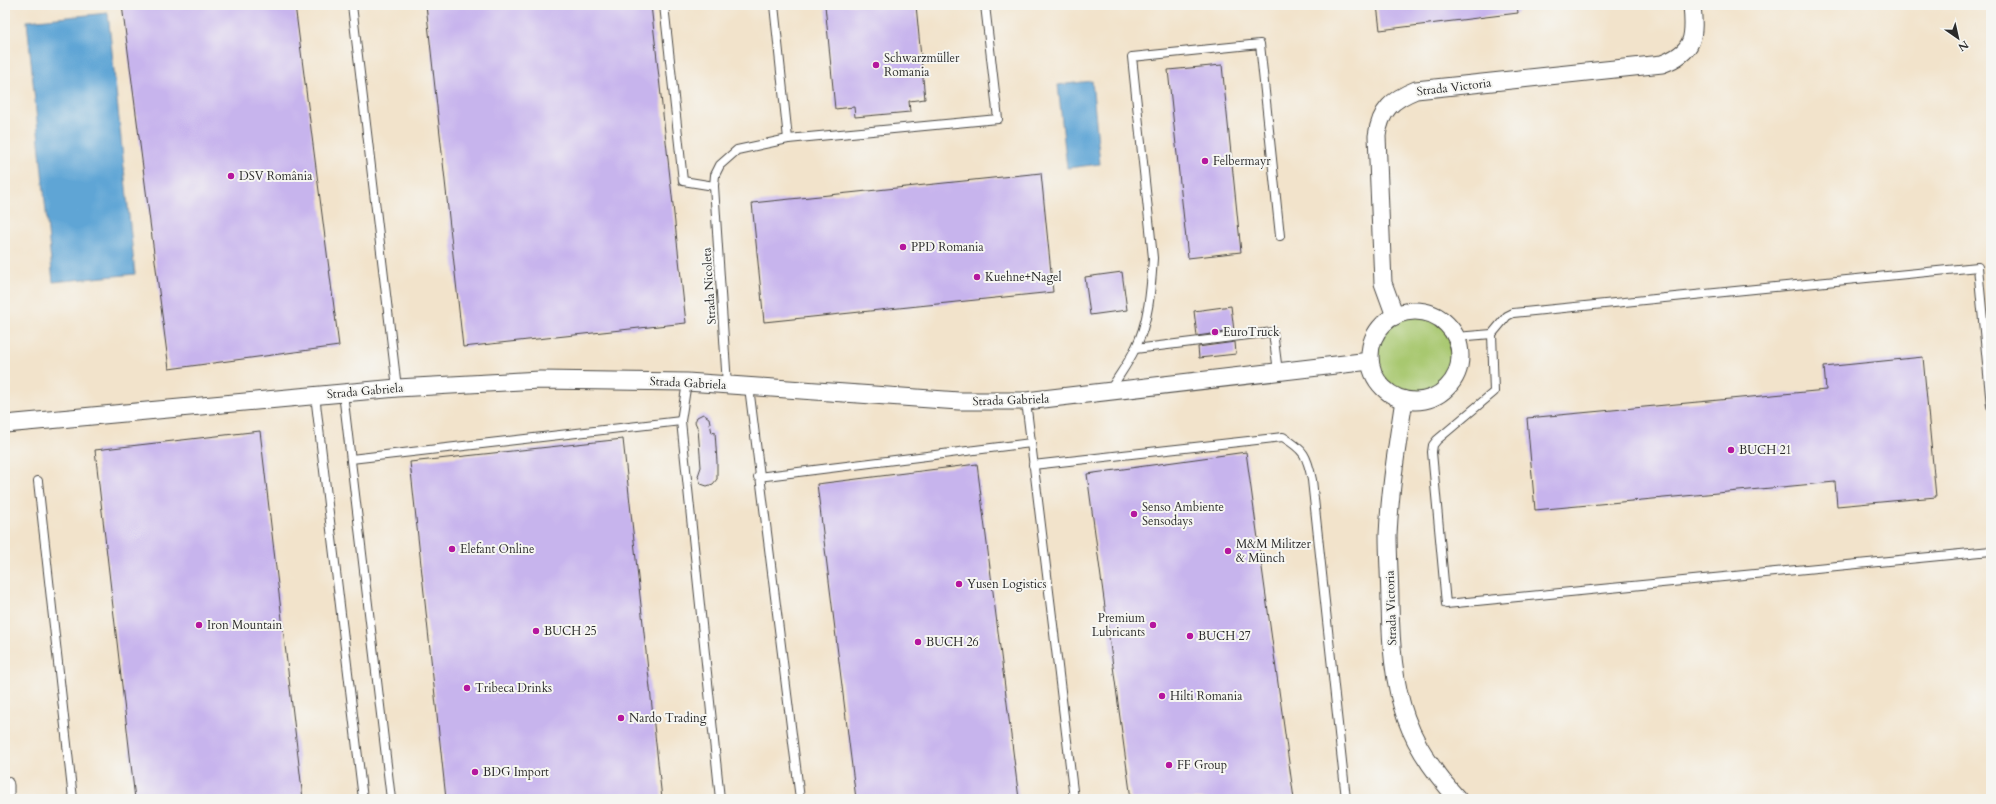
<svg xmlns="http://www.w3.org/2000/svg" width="1996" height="804" viewBox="0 0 1996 804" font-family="Cardo,serif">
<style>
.green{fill:#a8c870;stroke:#6a7a4e}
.water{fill:#5ea5d5;stroke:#446880}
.building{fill:#c7b4ed}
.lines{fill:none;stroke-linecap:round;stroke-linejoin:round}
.service-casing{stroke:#494743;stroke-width:10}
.minor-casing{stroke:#494743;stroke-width:19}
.service{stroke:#fff;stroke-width:8}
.minor{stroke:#fff;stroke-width:17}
.poi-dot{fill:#b5179e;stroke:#f6f6f2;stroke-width:1.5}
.labels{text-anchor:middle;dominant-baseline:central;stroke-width:4;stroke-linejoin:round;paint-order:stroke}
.poi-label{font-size:12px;fill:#2b2b2b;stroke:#f6f6f2;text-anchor:start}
.street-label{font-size:12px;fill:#2b2b2b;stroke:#f6f6f2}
</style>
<rect width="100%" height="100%" fill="#f6f6f2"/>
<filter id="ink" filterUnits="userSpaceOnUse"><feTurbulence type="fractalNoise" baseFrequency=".025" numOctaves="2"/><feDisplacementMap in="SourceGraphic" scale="8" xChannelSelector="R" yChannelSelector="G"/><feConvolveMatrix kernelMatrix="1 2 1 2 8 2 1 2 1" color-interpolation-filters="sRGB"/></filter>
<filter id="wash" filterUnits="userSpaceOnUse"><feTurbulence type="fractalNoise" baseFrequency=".012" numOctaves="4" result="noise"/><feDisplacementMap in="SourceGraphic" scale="16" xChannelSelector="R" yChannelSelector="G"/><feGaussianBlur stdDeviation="0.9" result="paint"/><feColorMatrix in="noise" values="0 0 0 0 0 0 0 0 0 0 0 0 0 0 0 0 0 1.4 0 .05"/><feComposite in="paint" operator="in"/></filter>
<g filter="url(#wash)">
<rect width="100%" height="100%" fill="#f2e3cb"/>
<circle class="green" cx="1415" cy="356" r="45"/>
<g class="water">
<polygon points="108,13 135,274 53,282 27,21"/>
<polygon points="1092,81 1100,164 1067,168 1058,85"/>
</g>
<g id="blocks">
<g class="building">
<polygon points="122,5 295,5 339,346 169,369"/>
<polygon points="426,5 651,5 686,323 463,347"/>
<polygon points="825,5 916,5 925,99 909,101 910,112 855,117 854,107 835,109"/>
<polygon points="1377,5 1517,5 1518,13 1380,30"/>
<polygon points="1222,65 1241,252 1188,258 1168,70"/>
<polygon points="1041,173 1053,292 764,322 752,203"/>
<polygon points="1122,272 1127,310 1090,315 1085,277"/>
<polygon points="1231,306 1234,331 1197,336 1194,311"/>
<polygon points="1235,342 1236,354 1199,358 1198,347"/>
<polygon points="1923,357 1936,497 1837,506 1835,482 1535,510 1527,418 1826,390 1824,367"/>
<polygon points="703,414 709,418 712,433 715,432 717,462 717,479 713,484 707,486 701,484 698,476 701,467 698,429 695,422 697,417"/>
<polygon points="260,431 303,799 135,799 95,450"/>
<polygon points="623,439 662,799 446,799 410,462"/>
<polygon points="1246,452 1294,799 1131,799 1087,474"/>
<polygon points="977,464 1019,799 856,799 817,484"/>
</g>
</g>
</g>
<g filter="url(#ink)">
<use href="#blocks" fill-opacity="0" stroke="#494743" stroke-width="1"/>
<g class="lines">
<g class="service-casing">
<g id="service">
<polyline points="352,5 397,388"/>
<polyline points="664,5 683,181 714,186"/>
<polyline points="774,5 788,139"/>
<polyline points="1456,337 1492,334"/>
<polyline points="1135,349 1273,332 1278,372"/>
<polyline points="687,382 681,421 720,799"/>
<polyline points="727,385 714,186 715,175 720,165 737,150 788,139 998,119 985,5"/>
<polyline points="749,387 800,799"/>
<path d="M1109 392C1117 378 1128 364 1135 349 1149 322 1151 288 1153 258L1132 57 1260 44 1280 236"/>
<polyline points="343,393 391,799"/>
<polyline points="315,395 363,799"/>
<polyline points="1026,401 1074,799"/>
<polyline points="1991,406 1978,267 1513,313 1507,316 1492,334 1494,392 1437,440 1433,445 1432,452 1446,604 1991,551"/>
<polyline points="351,459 681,421"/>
<path d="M1033 465 1283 437C1304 450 1307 455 1312 480L1346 799"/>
<polyline points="758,477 1031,443"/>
<polyline points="38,481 73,799"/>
</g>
</g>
<g class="minor-casing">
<g id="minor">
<circle cx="1415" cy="356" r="45"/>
<path d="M1395 316 1383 283 1377 136C1380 110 1393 99 1416 90L1662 64C1695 52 1695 36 1692 5"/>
<path d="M1404 400C1397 445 1390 490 1388 535 1388 558 1390 582 1390 605 1391 643 1393 682 1406 718 1417 749 1436 775 1458 799"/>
<polyline points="5,424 397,388 540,380 687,382 959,401 1026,401 1370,361"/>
<polyline points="5,785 5,795"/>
</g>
</g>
<use href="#service" class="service"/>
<use href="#minor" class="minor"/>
</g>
</g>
<g class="poi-dot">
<circle cx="876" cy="65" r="4"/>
<circle cx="1205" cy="161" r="4"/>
<circle cx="231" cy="176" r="4"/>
<circle cx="903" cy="247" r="4"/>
<circle cx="977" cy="277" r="4"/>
<circle cx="1215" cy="332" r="4"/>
<circle cx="1731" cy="450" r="4"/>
<circle cx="1134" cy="514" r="4"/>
<circle cx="452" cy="549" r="4"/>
<circle cx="1228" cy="551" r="4"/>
<circle cx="959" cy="584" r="4"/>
<circle cx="199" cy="625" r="4"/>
<circle cx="1153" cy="625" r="4"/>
<circle cx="536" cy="631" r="4"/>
<circle cx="1190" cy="636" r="4"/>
<circle cx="918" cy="642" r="4"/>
<circle cx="467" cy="688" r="4"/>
<circle cx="1162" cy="696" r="4"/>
<circle cx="621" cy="718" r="4"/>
<circle cx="1169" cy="765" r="4"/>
<circle cx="475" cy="772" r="4"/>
</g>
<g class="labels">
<g class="poi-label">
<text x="884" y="58">Schwarzmüller<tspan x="884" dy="14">Romania</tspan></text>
<text x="1213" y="161">Felbermayr</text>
<text x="239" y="176">DSV România</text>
<text x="911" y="247">PPD Romania</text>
<text x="985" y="277">Kuehne+Nagel</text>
<text x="1223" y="332">EuroTruck</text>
<text x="1739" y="450">BUCH 21</text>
<text x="1142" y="507">Senso Ambiente<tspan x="1142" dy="14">Sensodays</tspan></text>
<text x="1236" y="544">M&amp;M Militzer<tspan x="1236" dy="14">&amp; Münch</tspan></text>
<text x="460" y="549">Elefant Online</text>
<text x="967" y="584">Yusen Logistics</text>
<text x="1145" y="618" text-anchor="end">Premium<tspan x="1145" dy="14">Lubricants</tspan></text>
<text x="207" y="625">Iron Mountain</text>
<text x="544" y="631">BUCH 25</text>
<text x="1198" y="636">BUCH 27</text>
<text x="926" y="642">BUCH 26</text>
<text x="475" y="688">Tribeca Drinks</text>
<text x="1170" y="696">Hilti Romania</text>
<text x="629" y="718">Nardo Trading</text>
<text x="1177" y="765">FF Group</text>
<text x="483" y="772">BDG Import</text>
</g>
<g class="street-label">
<text transform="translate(1454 87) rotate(-7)">Strada Victoria</text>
<text transform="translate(709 286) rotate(-94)">Strada Nicoleta</text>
<text transform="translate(688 383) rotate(3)">Strada Gabriela</text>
<text transform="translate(365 391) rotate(-5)">Strada Gabriela</text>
<text transform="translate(1011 400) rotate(-2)">Strada Gabriela</text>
<text transform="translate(1391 608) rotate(-92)">Strada Victoria</text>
</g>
</g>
<rect width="1996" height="804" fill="none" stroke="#f6f6f2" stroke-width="20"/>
<g transform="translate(1958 38) rotate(146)" stroke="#f6f6f2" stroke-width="3" paint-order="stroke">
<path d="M0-3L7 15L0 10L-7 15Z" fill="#2b2b2b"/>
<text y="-6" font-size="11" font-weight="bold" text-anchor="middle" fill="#2b2b2b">N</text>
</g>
</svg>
